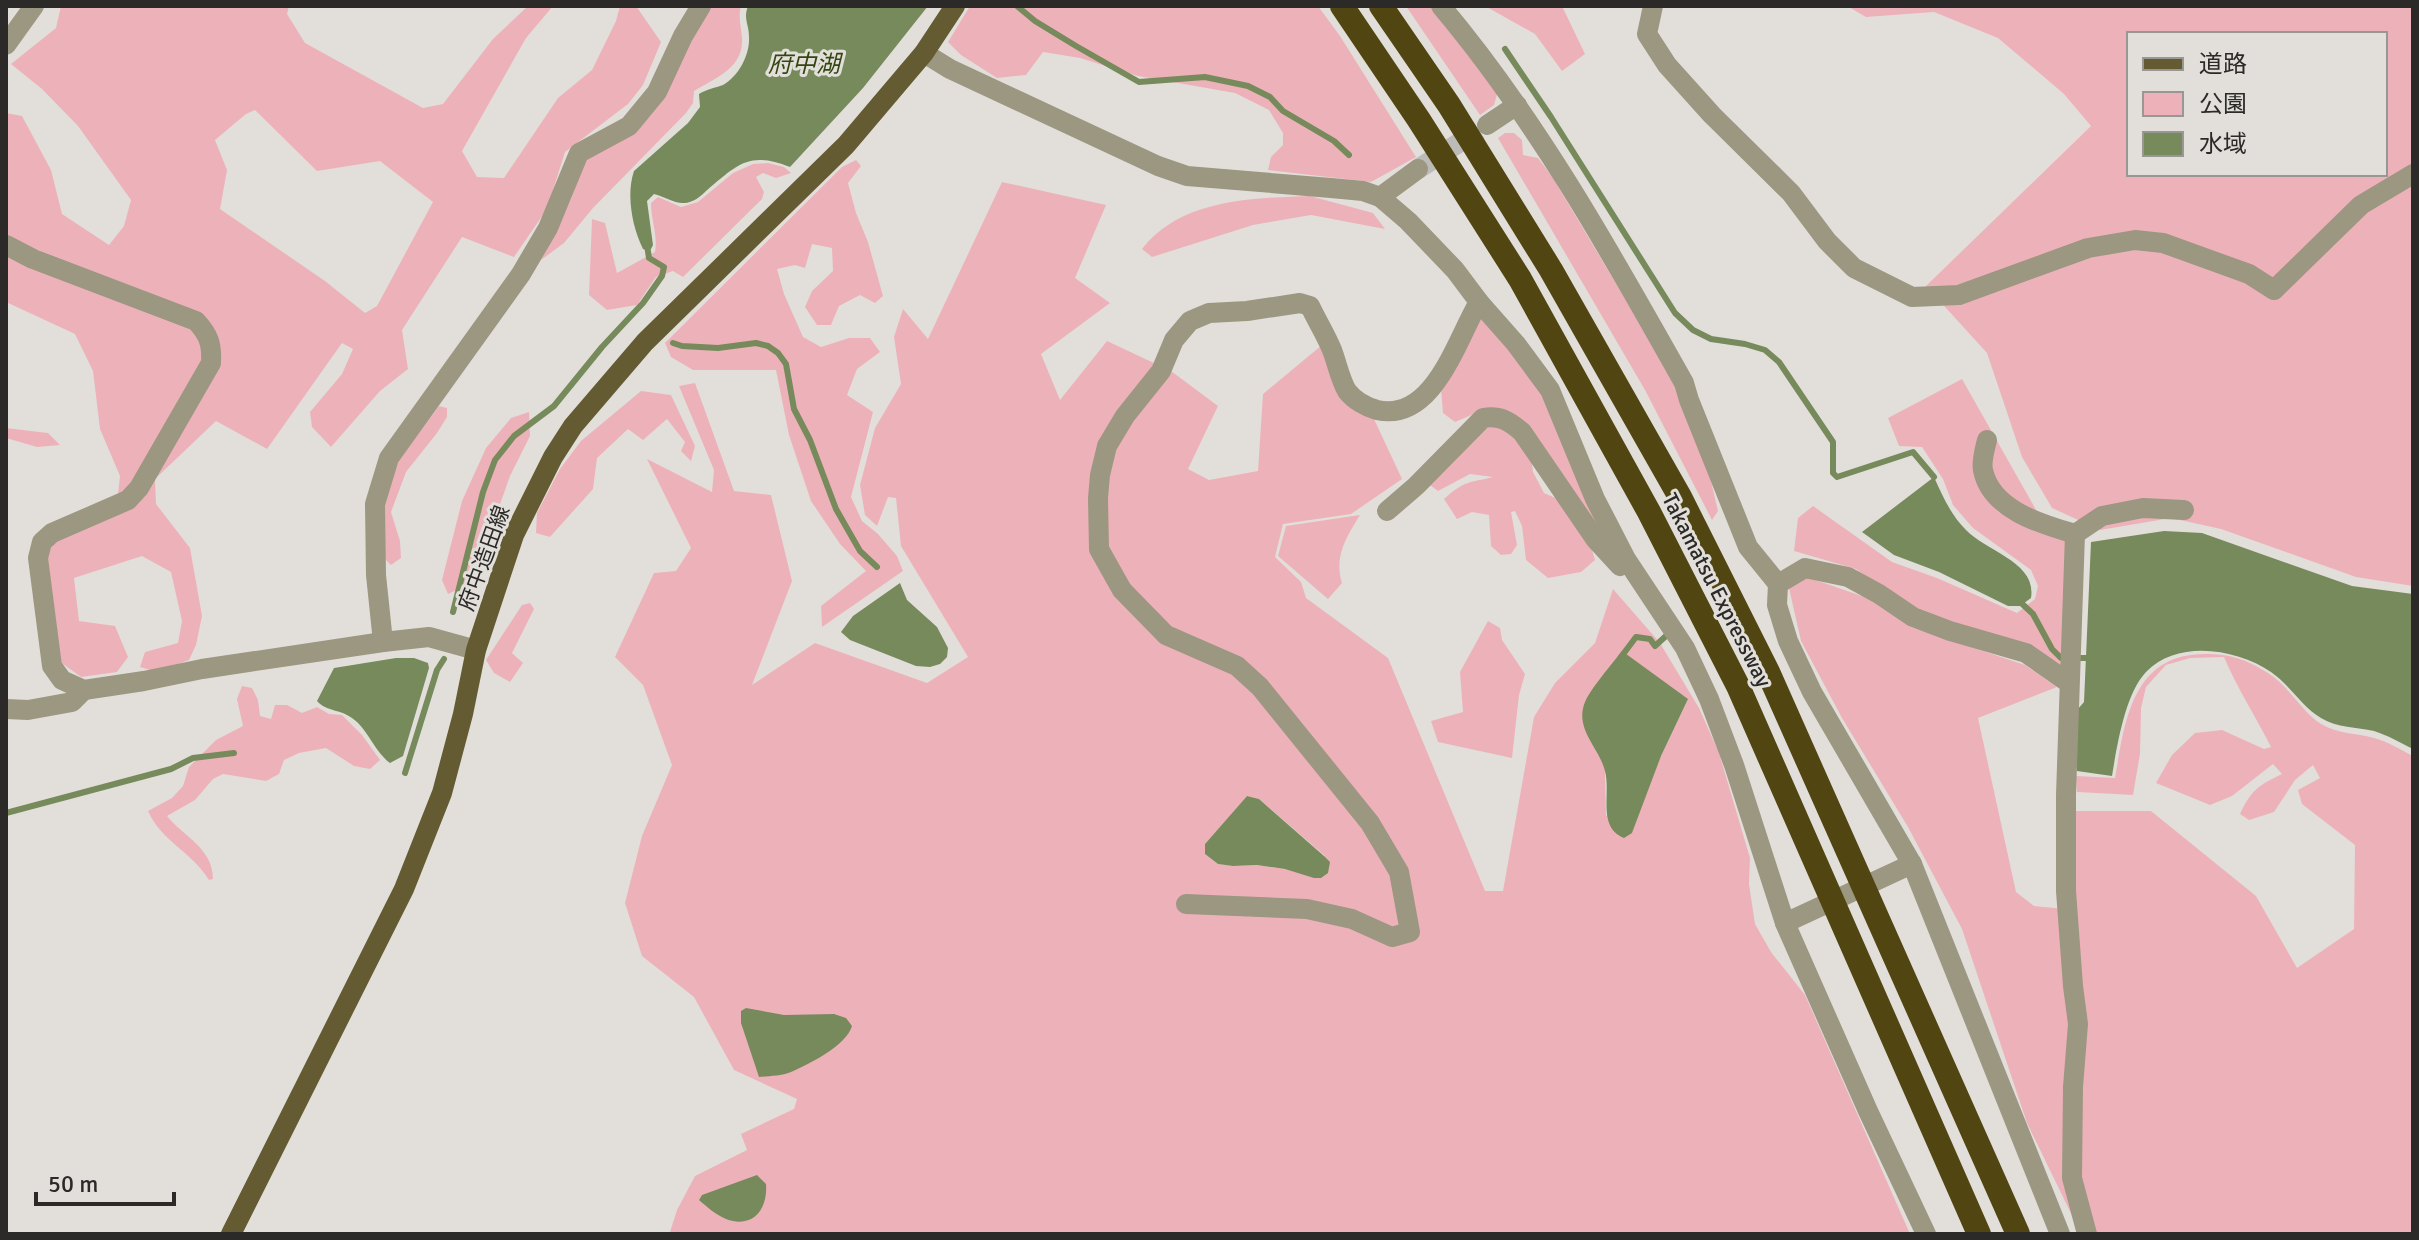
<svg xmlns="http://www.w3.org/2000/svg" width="2419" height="1240" viewBox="0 0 2419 1240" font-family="Signika,'Noto Sans JP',sans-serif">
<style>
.green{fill:#edb2b9;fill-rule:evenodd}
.water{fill:#778a5b}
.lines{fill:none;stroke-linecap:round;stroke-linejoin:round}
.stream{stroke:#778a5b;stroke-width:6}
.minor-tunnel{stroke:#bdbbb7;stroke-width:20;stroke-dasharray:20 10;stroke-linecap:butt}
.minor{stroke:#9c9781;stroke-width:20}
.major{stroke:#645b32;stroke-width:20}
.highway{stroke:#514611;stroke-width:24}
.labels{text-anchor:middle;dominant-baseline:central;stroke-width:6;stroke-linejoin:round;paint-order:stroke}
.street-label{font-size:22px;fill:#2b2a28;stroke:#e2dfdb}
.water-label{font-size:24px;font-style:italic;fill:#334610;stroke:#e2dfdb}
</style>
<rect width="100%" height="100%" fill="#e2dfdb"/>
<g class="green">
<path d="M61 6H289L287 14 305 43 423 108 443 104 493 39 528 6H553L526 38 462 151 477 177 504 178 558 98 592 70 616 21 620 6H636L661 42 643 85 628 104 565 152 547 209 514 257 462 237 402 330 408 369 380 391 331 447 312 427 310 412 342 374 353 349 342 343 267 449 216 421 155 479 156 504 190 548 202 616 196 645 189 660 157 672 140 667 145 652 178 643 182 621 171 572 142 556 74 578 79 621 115 626 128 657 117 672 81 677 59 661 47 556 52 543 116 512 120 476 100 429 93 371 75 334 6 302V113L22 116 51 170 62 214 109 245 124 226 131 200 78 126 42 89 11 64 56 28ZM255 110 317 171 380 161 433 202 377 306 365 313 325 281 220 209 227 170 215 140 246 114Z"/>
<path d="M711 6H741C738 17 741 26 742 38 744 68 715 78 694 91L693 103 686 113 593 208 564 243 541 260 571 199 587 155 636 131Z"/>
<polygon points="970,6 1318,6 1340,36 1416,157 1371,182 1268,170 1271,157 1283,145 1283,133 1269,110 1235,93 1138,76 1080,58 1043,52 1026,75 997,78 961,55 948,42"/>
<polygon points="1406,6 1433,6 1498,91 1494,105 1480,115"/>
<polygon points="1485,6 1562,6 1585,54 1562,71 1535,34"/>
<path d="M1847 6H2413V586L2356 577 2221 529 2171 518 2100 530 2052 508 2022 457 1987 353 1926 286 2091 126 2064 94 1998 38 1934 12 1866 17ZM2129 34H2385V174H2129Z"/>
<polygon points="1505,133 1514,133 1522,140 1523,155 1538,158 1553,178 1643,329 1680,396 1711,481 1718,511 1712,520 1645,390 1498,138"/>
<polygon points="856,160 861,166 848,183 856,213 868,242 883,296 875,303 860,295 839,306 831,325 817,325 805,307 812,291 833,271 832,248 812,244 805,268 795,265 777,269 784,294 803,337 821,347 849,338 870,338 880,352 857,369 847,395 873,412 851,497 862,521 878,534 897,556 903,571 822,627 821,606 866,571 840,544 811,501 789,435 776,370 693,370 671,357 665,343 842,167"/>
<path d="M768 163 784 167 791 173 776 178 763 173 756 177 764 192 762 199 683 277 673 271 656 277 637 305 607 310 589 295 592 219 605 223 617 273 655 252C658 236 651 220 651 203L658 197 681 207 698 202 733 173 753 164Z"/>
<path d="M1002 182 1106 205 1075 278 1110 303 1041 354 1060 400 1107 341 1171 371 1218 406 1188 469 1209 480 1258 471 1263 394 1322 345 1374 419 1402 479 1351 514 1283 524 1275 557 1301 582 1306 598 1388 658 1485 891H1503L1534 717 1555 683 1595 643 1613 589 1660 643 1699 708 1719 753 1750 858 1749 884 1755 924 1771 952 1805 995 1910 1234H673L670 1232 677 1210 695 1176 747 1150 741 1134 794 1109 797 1099 734 1070 694 997 642 956 625 903 642 836 672 765 643 685 615 657 654 573 676 571 691 548 647 459 712 492 714 470 679 386 695 383 734 491 771 495 792 581 752 685 815 643 927 683 968 657 901 546 896 498 888 497 877 526 865 515 860 485 875 428 901 384 894 337 903 309 928 339ZM1688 699 1661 756 1606 816 1605 770ZM1247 796 1259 799 1325 856 1285 869 1257 865 1233 866 1218 864 1205 854V844Z"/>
<path d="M1310 196 1373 213 1385 229 1311 215 1253 225 1152 257 1142 249C1181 199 1252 198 1310 196Z"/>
<path d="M1476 317 1491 324 1548 401 1611 546 1516 417C1493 403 1479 412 1455 422L1443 413 1441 389Z"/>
<polygon points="1962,379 2044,524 2068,539 2061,669 1921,613 1896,599 1856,569 1794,551 1798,518 1813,506 1892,562 1937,578 2017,613 2035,599 2038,586 2031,570 1973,528 1953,505 1943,479 1922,447 1899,446 1888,418"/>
<polygon points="641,391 671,395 695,446 691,461 681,451 685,442 667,419 643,440 628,429 597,458 593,489 550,537 536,533 537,513 560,469 581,441"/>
<polygon points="439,406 447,408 447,417 437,433 406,472 391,512 400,541 401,558 391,565 384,558 384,500 399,460"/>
<polygon points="529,412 530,436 510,476 487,541 467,585 448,594 442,580 462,501 486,448 511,418"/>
<path d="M1491 425 1512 429 1530 452 1533 472 1544 493 1560 500 1590 543 1595 560 1581 572 1548 578 1526 560 1522 526 1515 511 1511 512 1517 545 1511 554 1501 555 1491 546 1489 515 1472 512 1457 519 1444 499C1465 480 1469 483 1493 477L1470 474 1438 491 1430 485 1478 430Z"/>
<polygon points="6,428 48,433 60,445 37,447 6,438"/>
<path d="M1360 515C1346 538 1334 556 1342 583L1328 599 1278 556 1286 526Z"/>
<path d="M1807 577 1876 601 1911 627 2025 665 2057 687 1978 718 2016 892 2034 906 2075 910 2074 811H2151L2256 896 2297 968 2354 929 2355 845 2302 804 2298 790 2320 778 2313 765 2295 780 2274 812 2249 820 2240 814C2251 790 2259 785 2282 774L2273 764 2232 796 2210 805 2156 783 2172 755 2195 733 2222 730 2264 749 2271 747C2256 717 2237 688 2224 657L2190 658 2166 665 2146 687 2141 708 2140 754 2133 795 2077 792 2076 776 2115 778C2125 721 2132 654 2205 654 2230 654 2246 659 2268 673 2289 686 2301 711 2321 724 2338 734 2356 733 2374 738 2387 741 2401 750 2413 756V1234H2081L2027 1123 1962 929 1908 827 1842 718 1801 641 1789 588Z"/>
<polygon points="530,603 534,609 512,653 523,663 510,682 494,673 486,660 522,605"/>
<polygon points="1488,621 1500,628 1502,640 1525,674 1519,695 1512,758 1438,742 1431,721 1463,712 1460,672"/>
<path d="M242 686 252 688 258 700 260 716 271 719 275 705H287L302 713 317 707 329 714 342 715 362 735 380 760 370 769 354 766 326 748 299 753 284 760 279 774 266 781 223 774 213 779 195 800 167 816C184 837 213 848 213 879L209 880C191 851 162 842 148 811L172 798 183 786 189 767 216 740 243 726 237 699Z"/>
</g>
<g class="water">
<path d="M748 6H928L863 88 790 167C749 151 738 164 706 191 701 196 693 203 684 203 676 204 663 196 654 194L647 201 653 245 651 249 646 250 643 249C632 227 626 194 634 171L688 123 700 107 699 94C707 89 715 88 723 85 739 76 750 54 749 37 749 24 743 19 748 6Z"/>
<path d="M1934 477C1943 497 1951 515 1966 530 1987 552 2037 562 2031 598L2020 606H2008L1939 572 1894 555 1862 532Z"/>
<path d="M2164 531 2202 533 2352 586 2413 594V749C2401 743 2387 735 2374 731 2357 727 2337 728 2321 718 2302 707 2290 685 2271 672 2237 649 2178 639 2146 672 2125 694 2117 746 2112 776L2077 771V710L2084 702 2091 542Z"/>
<polygon points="900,583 907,600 937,627 948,648 947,657 940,664 930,667 916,666 850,640 841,632 853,616"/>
<path d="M1622 651 1688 699 1661 756 1632 833 1624 838C1597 827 1611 794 1605 771 1599 747 1574 729 1585 702 1591 688 1612 664 1622 651Z"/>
<path d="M396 658H414L428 663 429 668 403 756 390 763C374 751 368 729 352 718 340 709 327 712 317 701L334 668Z"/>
<polygon points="1247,796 1259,799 1324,856 1330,862 1328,873 1321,878 1314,878 1285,869 1257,865 1233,866 1218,864 1205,854 1205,844"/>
<path d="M746 1008 784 1015 834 1014 846 1018 852 1026C846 1046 809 1064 791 1072 781 1076 769 1076 759 1077L741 1023V1011Z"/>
<path d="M757 1175 766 1184C768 1209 753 1229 726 1219 716 1215 707 1207 699 1200L702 1195Z"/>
</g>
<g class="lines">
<g class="stream">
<polyline points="1017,6 1035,21 1076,46 1139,82 1205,77 1248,86 1270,97 1283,111 1334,141 1349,155"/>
<polyline points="1505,49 1551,117 1675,313 1693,330 1711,339 1745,344 1765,350 1779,362 1833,442 1833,473 1837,477 1913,452 1934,477"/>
<polyline points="673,343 682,346 718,348 756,343 768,346 778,353 786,364 794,409 810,440 836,509 860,551 877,567"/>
<polyline points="2018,600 2033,614 2052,649 2061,658 2093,658"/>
<polyline points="453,612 483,492 495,460 514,436 554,406 602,347 643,303 662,276 664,267 649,258 647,245"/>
<polyline points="1621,657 1636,637 1650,639 1655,646 1667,635"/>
<polyline points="405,773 437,670 444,659"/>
<polyline points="6,813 171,769 193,758 234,753"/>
</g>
<polyline class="minor-tunnel" points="1418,169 1479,130"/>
<g class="minor">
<path d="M1441 6C1537 120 1611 253 1684 383L1689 400 1748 547 1778 584 1777 605 1788 641 1812 692 1912 864 2060 1234"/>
<polyline points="1653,6 1647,34 1667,65 1712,115 1791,193 1827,241 1854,268 1912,297 1959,295 2088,248 2135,240 2163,243 2249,274 2274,290 2361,205 2413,174"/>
<polyline points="6,45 34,6"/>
<polyline points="924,53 950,69 1053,117 1158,166 1187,176 1331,188 1363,191 1380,197 1408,221 1455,270 1479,302 1516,344 1550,390 1595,499 1626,559 1685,648 1709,699 1734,765 1785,923 1868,1111 1926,1234"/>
<polyline points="1487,125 1517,105"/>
<polyline points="1380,197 1418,169"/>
<path d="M6 245 33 259 196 321C209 335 212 344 211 363L139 488 128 500 52 533 42 542 38 558 52 666 62 680 84 690 144 681 202 669 383 642 429 637 476 650"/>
<path d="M1987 440C1985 449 1981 461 1983 470 1991 510 2041 524 2075 534"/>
<path d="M1387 511 1416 486 1483 418C1500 415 1509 421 1522 432L1596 540 1620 566 1625 564"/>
<polyline points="2075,534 2066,795 2066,891 2073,986 2078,1024 2073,1087 2072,1178 2087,1234"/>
<polyline points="2075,534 2102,516 2143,508 2184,510"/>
<polyline points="1778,584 1805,568 1848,577 1879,594 1913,617 1950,631 2026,653 2069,683"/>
<polyline points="383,642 376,575 375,504 389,458 521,274 548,228 579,153 629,126 657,92 683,36 701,6"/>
<polyline points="6,709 28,710 72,702 84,690"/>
<path d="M1186 904 1307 909 1352 919 1392 937 1410 932 1399 872 1370 823 1260 687 1237 666 1166 635 1122 590 1099 549 1098 498 1100 475 1107 446 1125 416 1161 371 1174 340 1190 321 1209 313 1247 311 1300 303 1310 306C1317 321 1326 335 1332 350 1337 363 1340 379 1347 391 1354 400 1366 407 1377 410 1434 423 1457 338 1479 302"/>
<polyline points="1785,923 1912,864"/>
</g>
<polyline class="major" points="231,1234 404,889 442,793 463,714 476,650 514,535 553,457 573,426 645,342 846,145 924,53 955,6"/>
<g class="highway">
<polyline points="1342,6 1419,120 1520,279 1649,512 1738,686 1979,1234"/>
<polyline points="1381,6 1449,105 1551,270 1680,497 1768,672 2018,1234"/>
</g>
</g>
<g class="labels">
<g class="street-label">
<text transform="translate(484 558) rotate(-70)">府中造田線</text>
<text transform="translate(1717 590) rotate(63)">Takamatsu Expressway</text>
</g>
<g class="water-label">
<text x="804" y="64">府中湖</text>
</g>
</g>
<rect width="2419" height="1240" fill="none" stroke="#2b2a28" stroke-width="16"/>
<rect x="2127" y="32" width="260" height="144" fill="#e2dfdb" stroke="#999793" stroke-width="2"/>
<rect x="2143" y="58" width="40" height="12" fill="#645b32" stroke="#999793" stroke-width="2"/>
<text x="2199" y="72" font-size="24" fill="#2b2a28">道路</text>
<rect x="2143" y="92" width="40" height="24" fill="#edb2b9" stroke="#999793" stroke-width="2"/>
<text x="2199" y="112" font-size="24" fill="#2b2a28">公園</text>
<rect x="2143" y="132" width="40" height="24" fill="#778a5b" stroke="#999793" stroke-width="2"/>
<text x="2199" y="152" font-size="24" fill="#2b2a28">水域</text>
<path d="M36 1192v12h138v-12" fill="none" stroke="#2b2a28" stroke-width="4"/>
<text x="48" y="1192" font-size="24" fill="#2b2a28" stroke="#e2dfdb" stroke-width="6" paint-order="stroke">50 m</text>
</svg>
